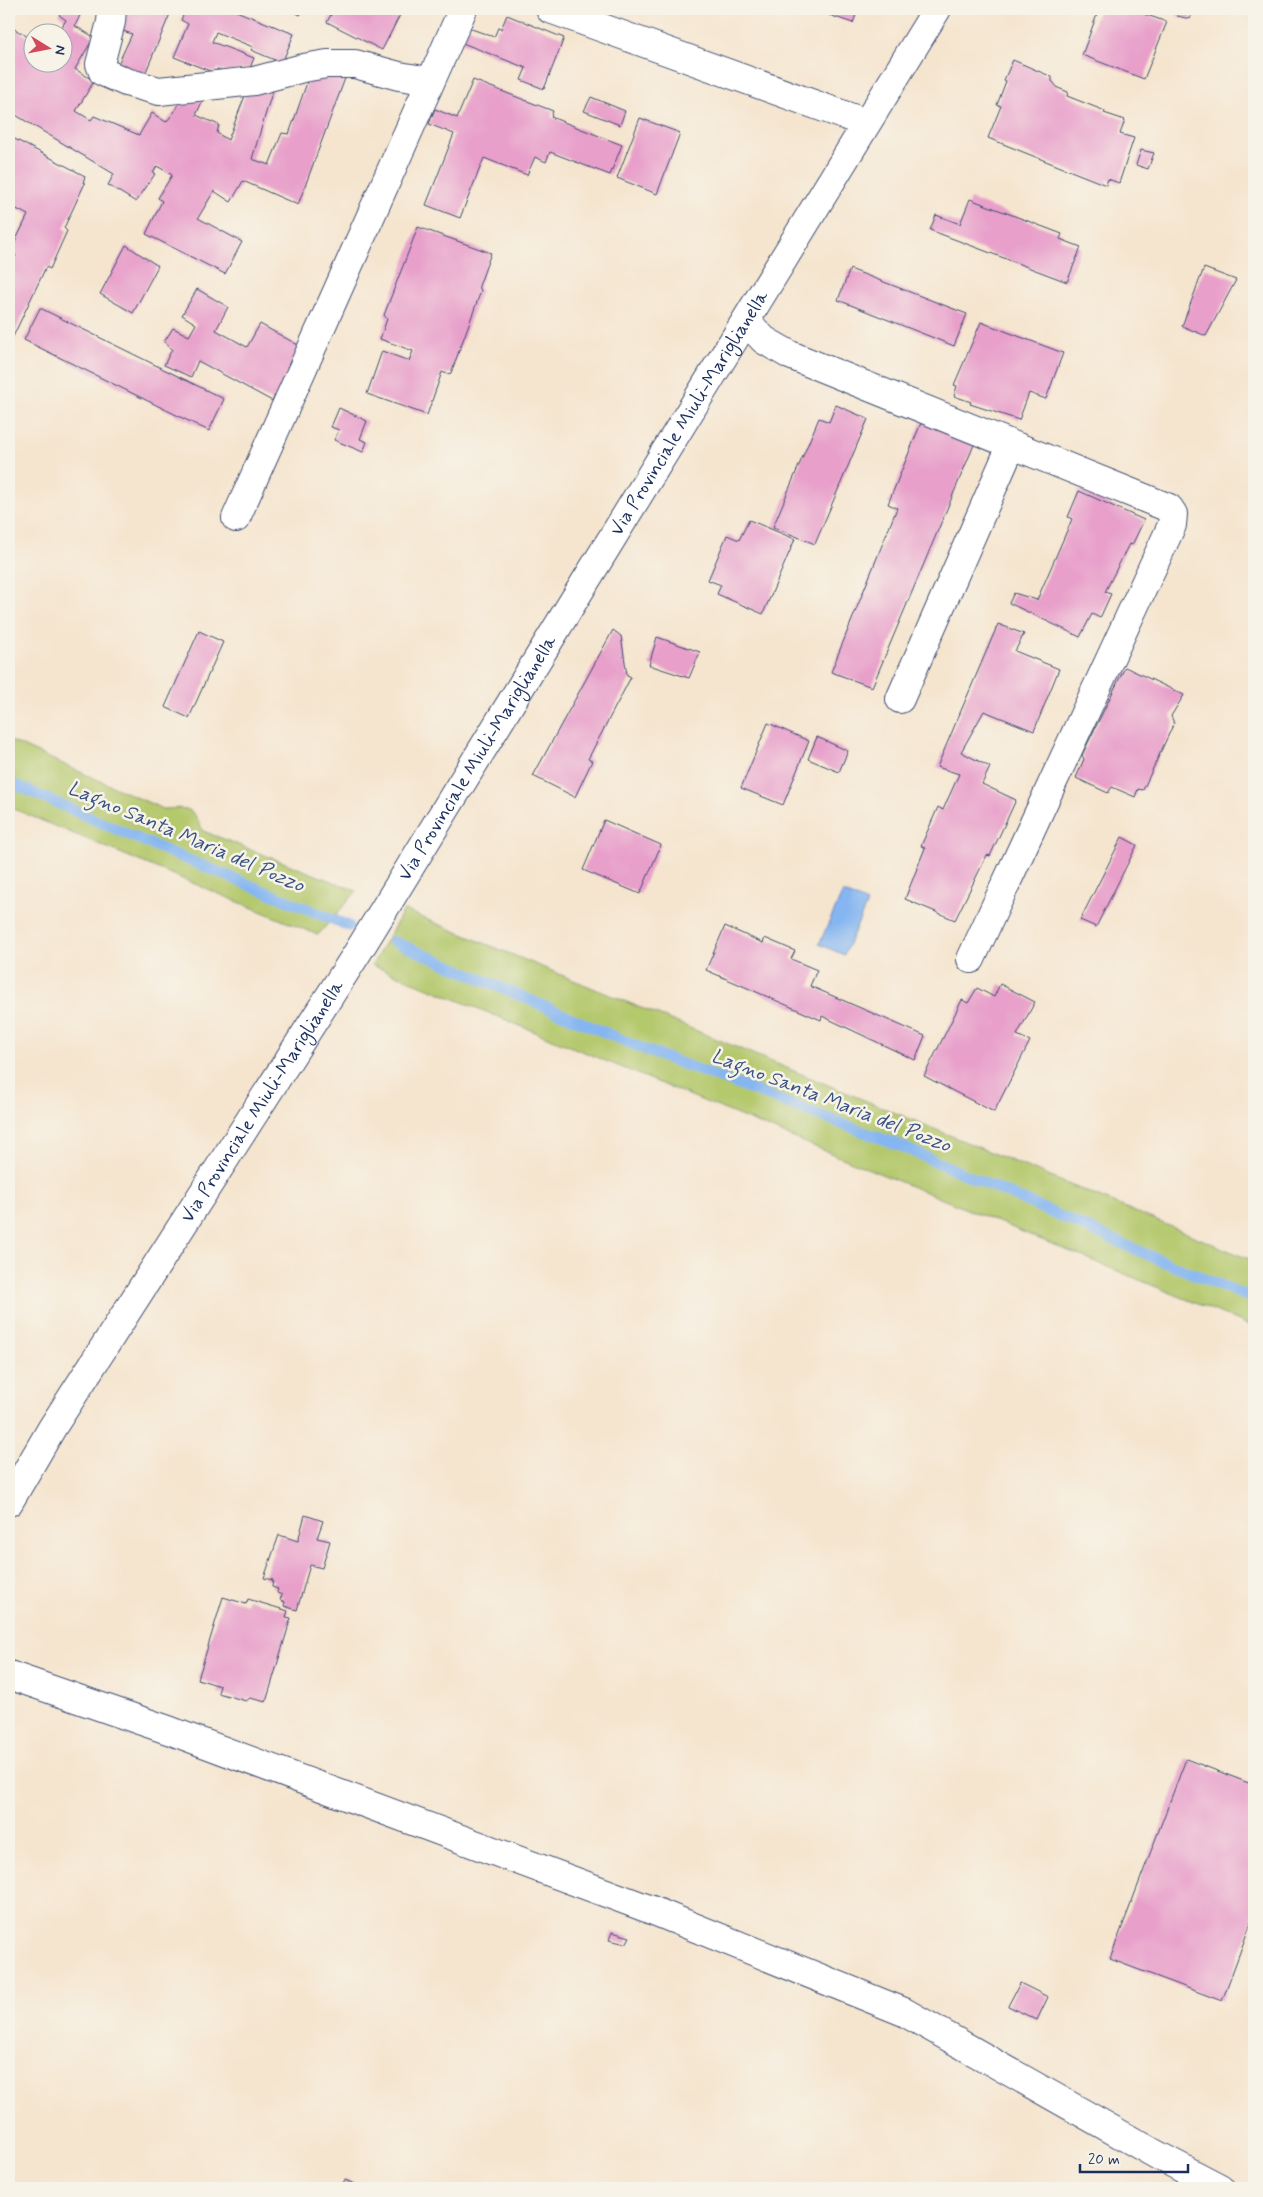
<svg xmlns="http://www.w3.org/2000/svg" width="1263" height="2197" viewBox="0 0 1263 2197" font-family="Mynerve,sans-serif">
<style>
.green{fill:#b4c86c;stroke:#687c65}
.water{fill:#85b6f1;stroke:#5072a8}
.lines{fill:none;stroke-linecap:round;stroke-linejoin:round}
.stream{stroke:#85b6f1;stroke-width:11}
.building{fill:#e8a0cb}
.minor-casing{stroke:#3c4a6f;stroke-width:30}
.minor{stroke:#fff;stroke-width:28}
.labels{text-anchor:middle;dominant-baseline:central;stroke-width:5;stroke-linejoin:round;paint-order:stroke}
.street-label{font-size:19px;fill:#1b2f5e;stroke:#f7f3e8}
.water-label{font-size:20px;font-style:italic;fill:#365183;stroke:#f7f3e8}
</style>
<rect width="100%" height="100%" fill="#f7f3e8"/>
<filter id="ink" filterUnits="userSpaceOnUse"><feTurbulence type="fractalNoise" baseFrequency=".02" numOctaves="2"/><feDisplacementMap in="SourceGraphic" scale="10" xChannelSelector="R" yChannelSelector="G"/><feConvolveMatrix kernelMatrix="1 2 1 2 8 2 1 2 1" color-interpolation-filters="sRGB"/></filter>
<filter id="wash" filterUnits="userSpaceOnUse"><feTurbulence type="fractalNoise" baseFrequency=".0096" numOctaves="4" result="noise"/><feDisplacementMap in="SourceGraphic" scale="20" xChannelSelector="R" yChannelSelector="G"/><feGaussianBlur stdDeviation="1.12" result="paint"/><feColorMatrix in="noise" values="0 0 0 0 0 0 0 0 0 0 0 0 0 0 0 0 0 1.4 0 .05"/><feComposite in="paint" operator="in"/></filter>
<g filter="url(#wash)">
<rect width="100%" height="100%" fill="#f5e5cf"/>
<g class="green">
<path d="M9 740 163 809C189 808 192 805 203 831L357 891 318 935 9 807Z"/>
<polygon points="404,910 1254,1261 1254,1327 372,965"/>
</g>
<polygon class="water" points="843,892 867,903 844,955 819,944"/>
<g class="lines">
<g class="stream">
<polyline points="9,782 150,844 349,926"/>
<polyline points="393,941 648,1051 896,1144 1162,1261 1254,1299"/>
</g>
</g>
<g id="blocks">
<g class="building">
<polygon points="62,9 83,9 75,26 94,37 75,69 94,81 76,111 91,120 94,116 139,135 152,113 166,122 173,114 187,91 207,91 196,115 219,125 217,133 228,140 246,93 274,86 252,159 269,165 282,133 289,134 310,74 347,73 298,205 243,181 231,202 214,191 198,218 242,242 225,274 146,234 162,201 158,198 172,175 157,166 153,173 155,174 136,202 108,185 114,174 9,111 9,26 32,39 32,62 62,62 62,32 59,32 66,20 59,15"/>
<polygon points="128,9 172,9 145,74 118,64 132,34 120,30"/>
<polygon points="186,9 231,9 294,34 282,63 251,50 253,47 216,32 212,42 254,58 250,68 228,72 217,69 215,73 174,57 188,24 181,20"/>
<polygon points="289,9 304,9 300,15"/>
<polygon points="334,9 403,9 382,50 327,22"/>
<polygon points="818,9 858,9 853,23 817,11"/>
<polygon points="1099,9 1146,9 1144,14 1167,22 1144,79 1082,55"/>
<polygon points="1180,9 1194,9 1190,19 1177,16"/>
<polygon points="507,15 564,38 544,89 521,80 526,68 460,42 466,27 494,37 498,28 501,29"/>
<polygon points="1013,60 1052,77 1052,81 1058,88 1068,92 1067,96 1105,111 1104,113 1125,120 1120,134 1134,138 1119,183 1108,179 1106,185 988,138 1001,106 997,105 1006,81 1004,80"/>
<polygon points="473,80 553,111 551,117 622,145 610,175 550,152 546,162 535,157 527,175 484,158 460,218 426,205 454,134 429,124 435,109 457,118"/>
<polygon points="591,97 625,111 620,125 584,111"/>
<polygon points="640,118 680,133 657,194 617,178"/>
<polygon points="9,136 85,176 83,183 85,183 64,228 67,231 50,269 46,267 11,341 9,340 9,270 16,255 10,252 28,215 9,205"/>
<polygon points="1141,150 1154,153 1148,169 1136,165"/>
<polygon points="970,199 1062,234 1060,239 1081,247 1067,282 930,230 936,215 960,224"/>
<polygon points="418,227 491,253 479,286 481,291 451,373 447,374 442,372 427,415 367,394 382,351 409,361 413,351 380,339 387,319 384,315"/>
<polygon points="126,245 158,266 133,313 100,294"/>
<polygon points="1204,268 1236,280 1206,336 1182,326"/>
<polygon points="850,269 967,314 954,346 838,300"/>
<polygon points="197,289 228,307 216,330 247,347 260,324 300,346 274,402 198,361 191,377 164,365 172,349 164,342 173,328 189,336 196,324 182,315"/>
<polygon points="40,308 224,399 209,431 24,340"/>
<polygon points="981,322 1063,353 1046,399 1029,393 1019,420 970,404 971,402 954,396 957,386 954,385"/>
<polygon points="836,405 868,419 815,544 773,527 819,418 829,422"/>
<polygon points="339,408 367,421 360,439 367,442 363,452 334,440 339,430 331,427"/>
<polygon points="929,421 976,440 872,687 831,672 897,508 888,504 921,423"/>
<polygon points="1079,491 1144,520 1132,545 1129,544 1105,592 1111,594 1100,618 1092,614 1080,637 1009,603 1014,593 1037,600 1072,519 1068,517"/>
<polygon points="749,520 795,539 763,614 717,594 721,585 708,580 727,535 739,540"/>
<polygon points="998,624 1024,634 1015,651 1059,669 1034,731 984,711 961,752 990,767 982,784 1016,800 990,856 987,855 955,920 905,899 925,848 921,846 938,807 943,810 959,774 937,767"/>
<polygon points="613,630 621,636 627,675 631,677 588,759 592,761 575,797 533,776"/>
<polygon points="199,631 223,642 189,718 165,707"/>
<polygon points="657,637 700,652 689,678 649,665"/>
<polygon points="1125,667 1184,695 1171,716 1174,723 1143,790 1138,789 1135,797 1112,787 1108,793 1076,778 1084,759 1082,755"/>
<polygon points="768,723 809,741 783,805 741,788"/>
<polygon points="817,737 848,751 839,772 808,759"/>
<polygon points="604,820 661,845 640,894 583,870"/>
<polygon points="1122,837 1137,845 1096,927 1080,920"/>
<polygon points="725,926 763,943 765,938 795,951 791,959 817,970 810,986 925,1036 915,1060 822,1016 821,1020 706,970"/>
<polygon points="1000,984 1035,1002 1017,1035 1030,1041 994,1112 924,1076 962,1000 968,1003 977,988 994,997"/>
<polygon points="305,1515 323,1521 317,1538 330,1541 322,1568 310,1565 297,1610 284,1606 285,1602 280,1600 282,1595 277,1593 278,1589 272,1587 273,1580 264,1578 279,1535 298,1541"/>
<polygon points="223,1597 246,1604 248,1599 288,1611 286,1617 291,1618 266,1702 250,1698 246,1701 218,1693 220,1686 198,1679"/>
<polygon points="1186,1759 1254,1785 1254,1914 1222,2001 1110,1959"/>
<polygon points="612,1932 630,1937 626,1944 609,1940"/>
<polygon points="1020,1983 1048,1997 1037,2020 1008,2006"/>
<polygon points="345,2180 365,2188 341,2188"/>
</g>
</g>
</g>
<g filter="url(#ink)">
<use href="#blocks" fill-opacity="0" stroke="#3c4a6f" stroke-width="1"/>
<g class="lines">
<g class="minor-casing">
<g id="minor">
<polyline points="112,9 111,22 100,64 103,72 126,82 159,91 254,81 303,68 327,64 355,64 399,76 430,81"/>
<polyline points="550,9 866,123"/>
<polyline points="746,321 764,340 790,355 1169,508 1173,514 1172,525 971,959"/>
<polyline points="236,518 463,9"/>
<polyline points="900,699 1011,446"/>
<path id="s1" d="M9 1502 52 1428 356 955 937 9"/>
<polyline points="9,1675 171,1731 649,1909 904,2012 1157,2155 1220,2188"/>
</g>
</g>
<use href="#minor" class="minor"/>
</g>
</g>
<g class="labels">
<g class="street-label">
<text stroke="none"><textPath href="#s1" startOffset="1284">Via Provinciale Miuli-Mariglianella</textPath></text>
<text stroke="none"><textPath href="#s1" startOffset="879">Via Provinciale Miuli-Mariglianella</textPath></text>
<text stroke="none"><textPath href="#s1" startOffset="474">Via Provinciale Miuli-Mariglianella</textPath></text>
</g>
<g class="water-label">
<text transform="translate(186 837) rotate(23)">Lagno Santa Maria del Pozzo</text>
<text transform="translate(831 1101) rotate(21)">Lagno Santa Maria del Pozzo</text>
</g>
</g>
<rect width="1263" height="2197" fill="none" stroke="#f7f3e8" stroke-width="30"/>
<g transform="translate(48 48) rotate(100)"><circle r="24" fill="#f7f3e8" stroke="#9fa5b1"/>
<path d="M0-4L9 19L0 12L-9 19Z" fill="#d1495b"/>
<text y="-8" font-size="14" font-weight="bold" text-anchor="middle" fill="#1b2f5e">N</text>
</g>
<path d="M1080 2164v8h108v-8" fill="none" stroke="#1b2f5e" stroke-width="2.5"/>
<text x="1088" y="2164" font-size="15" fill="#1b2f5e" stroke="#f7f3e8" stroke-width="4" paint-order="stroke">20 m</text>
</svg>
